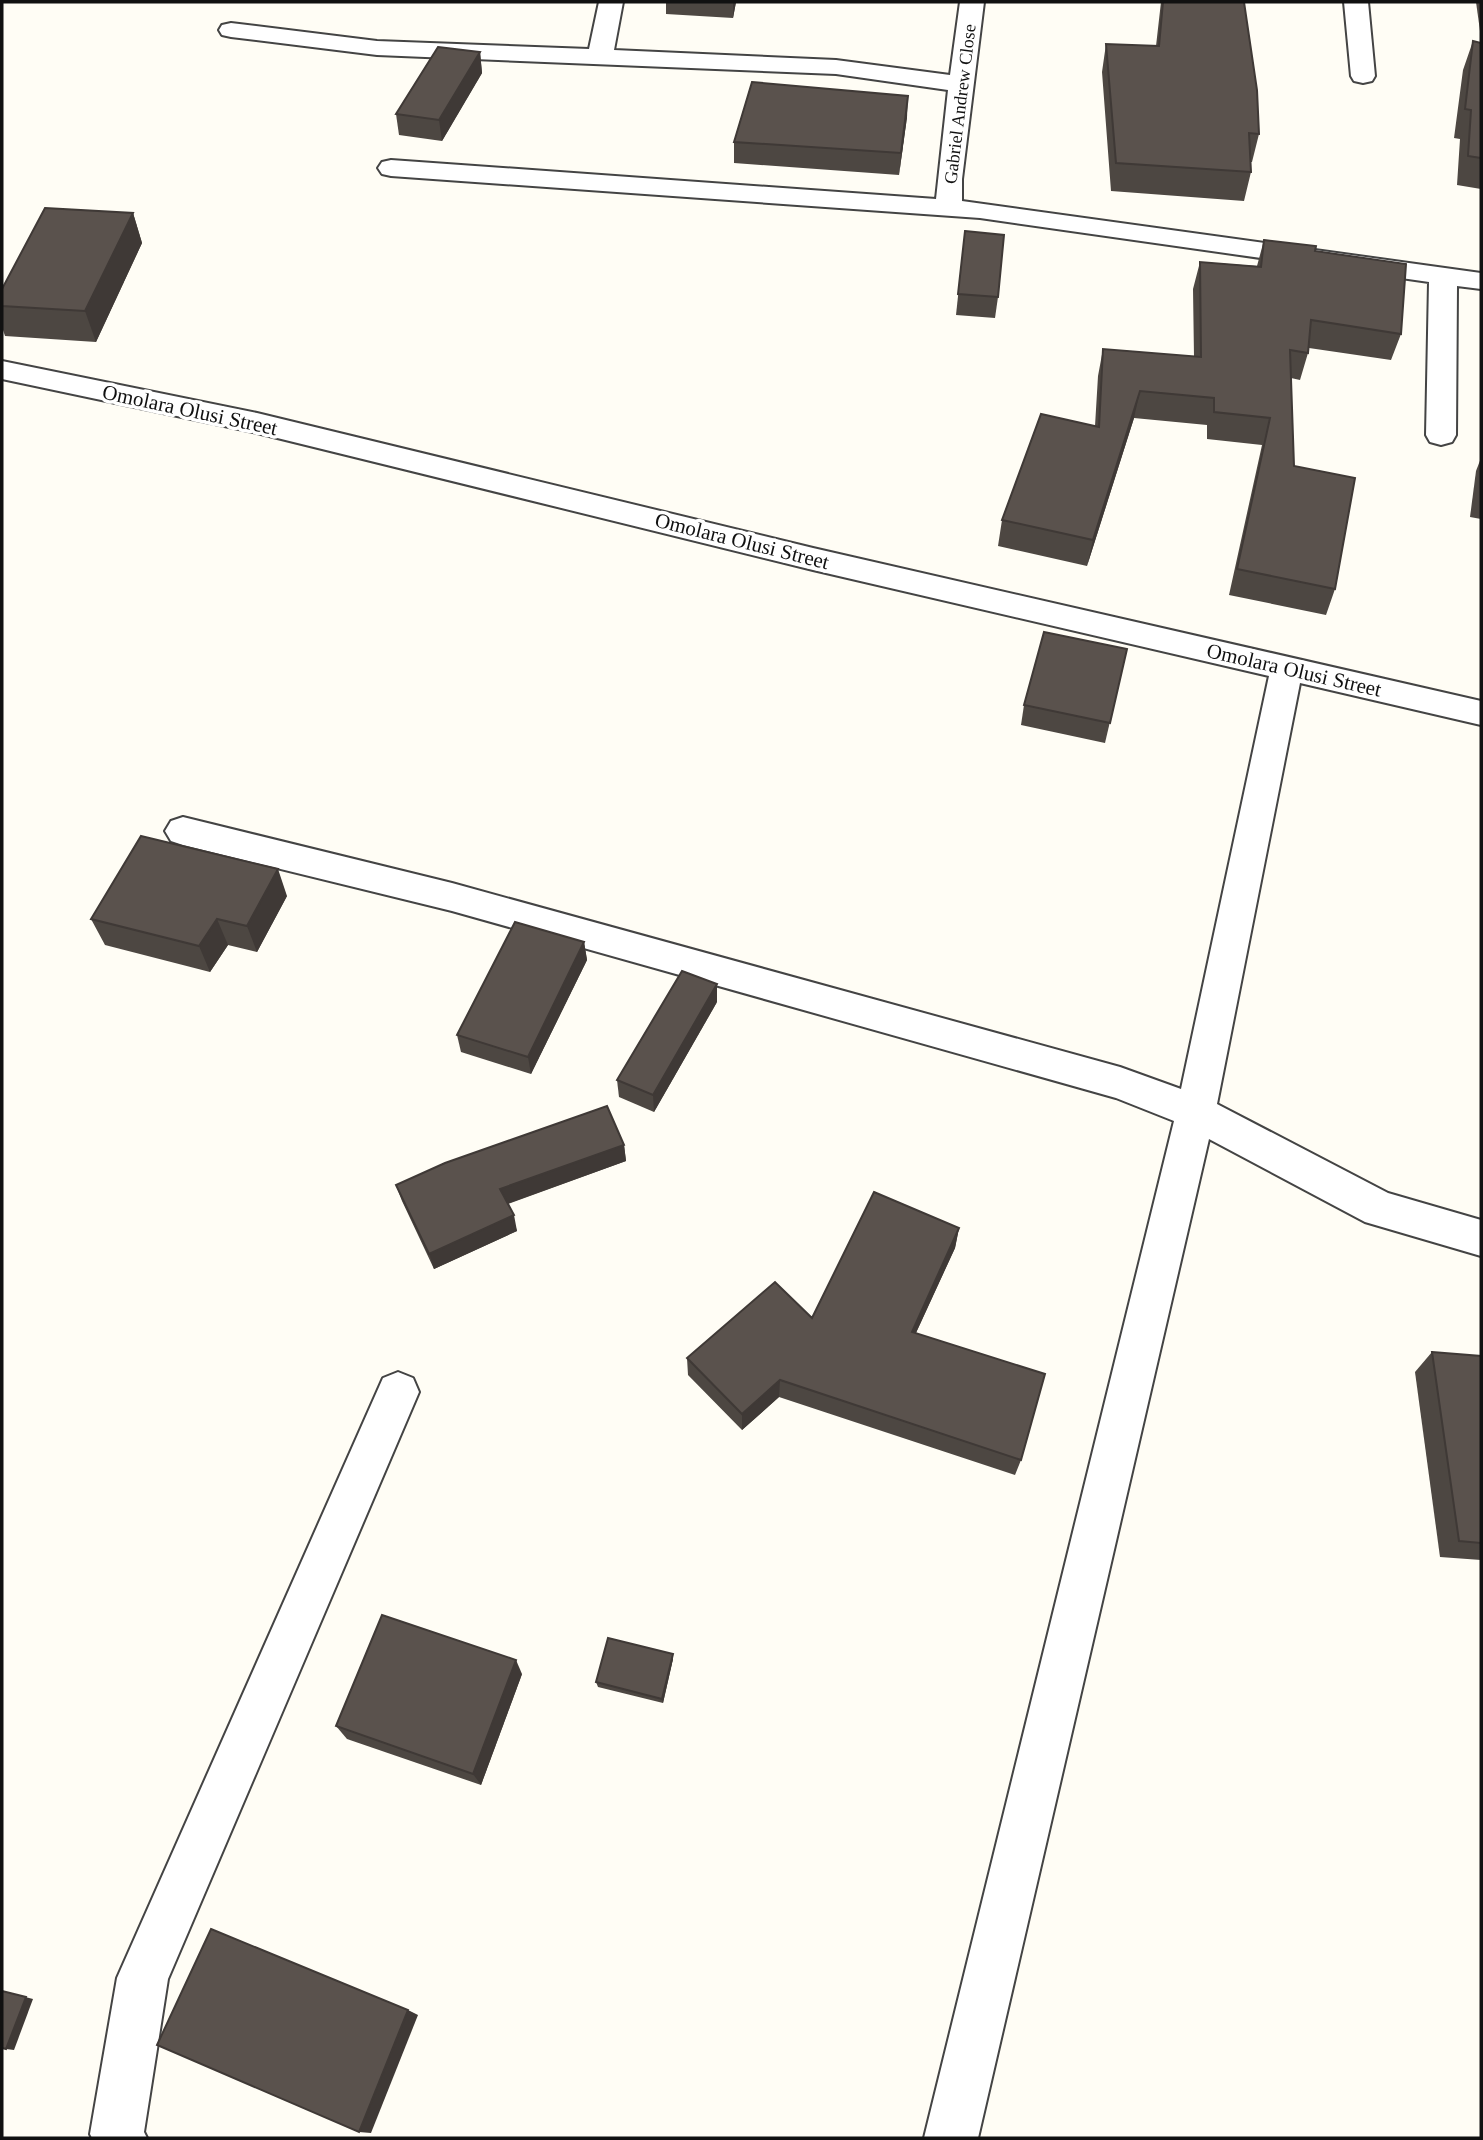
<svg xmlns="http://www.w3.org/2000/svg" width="1483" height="2140" viewBox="0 0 1483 2140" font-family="Georgia,serif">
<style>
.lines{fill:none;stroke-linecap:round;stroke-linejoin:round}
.minor-casing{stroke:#444;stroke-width:4}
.minor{fill:#fff;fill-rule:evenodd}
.wall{fill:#4d4742}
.shaded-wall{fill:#3f3936}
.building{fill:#5a524d;stroke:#3f3936;stroke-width:2}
.labels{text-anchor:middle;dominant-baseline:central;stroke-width:7;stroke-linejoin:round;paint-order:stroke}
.far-street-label{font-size:18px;fill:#111;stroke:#fff}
.street-label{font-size:21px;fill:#111;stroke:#fff}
</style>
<rect width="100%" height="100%" fill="#fffdf5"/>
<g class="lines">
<g class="minor-casing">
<g id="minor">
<polygon points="599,2 623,2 614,50 836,60 950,75 960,2 984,2 962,179 962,201 1481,273 1481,289 1457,286 1456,435 1452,442 1441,445 1430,442 1426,435 1429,282 980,218 391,176 382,174 378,168 382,162 391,160 936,199 948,90 836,74 377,55 231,37 222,35 219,30 222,25 231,23 377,41 589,49"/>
<polygon points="1344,2 1368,2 1375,76 1372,81 1363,83 1354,81 1351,76"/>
<polygon points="2,361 257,413 813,548 1481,701 1481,725 1300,683 1217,1104 1388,1193 1481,1220 1481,1256 1365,1222 1209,1139 978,2138 924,2138 1174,1121 1116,1098 452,911 183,845 171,841 165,831 171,821 183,817 452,883 1120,1067 1181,1089 1269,676 813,570 257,433 2,379"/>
<polygon points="398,1372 413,1378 419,1392 168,1979 144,2132 147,2138 92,2138 90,2134 117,1978 383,1378"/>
</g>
</g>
<use href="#minor" class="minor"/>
</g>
<g class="wall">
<polygon points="666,2 736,2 733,18 666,14"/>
<polygon points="1161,2 1244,2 1259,134 1252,162 1250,162 1251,172 1244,201 1111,191 1102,72 1106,44 1156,46"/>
<polygon points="1476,2 1481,2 1481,38"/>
<polygon points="1473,41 1481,43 1481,189 1457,185 1460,139 1454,138 1463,70"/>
<polygon points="480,52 482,73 442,141 399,135 396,114"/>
<polygon points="907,117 899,175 734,163 734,142"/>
<polygon points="133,213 142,243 96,342 5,336 2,327 2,289"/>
<polygon points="965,231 998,297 995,318 956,315"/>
<polygon points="1264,240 1315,251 1401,334 1391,360 1309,348 1308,353 1300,380 1291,378 1294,466 1335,589 1326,615 1229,595 1262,445 1207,439 1207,425 1134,418 1087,566 998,546 1002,520 1095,426 1098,376 1103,349 1194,357 1193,289 1200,262 1257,266"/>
<polygon points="1481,458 1481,519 1470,517 1476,471"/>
<polygon points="1127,649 1105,743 1021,725 1024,705"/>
<polygon points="287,896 257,952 228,945 210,972 105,945 91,919"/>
<polygon points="584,942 587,960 531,1074 461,1052 457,1035"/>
<polygon points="717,1002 654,1112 619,1097 617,1080"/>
<polygon points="624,1145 626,1161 508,1204 517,1231 434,1269 402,1201 396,1185"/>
<polygon points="959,1228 955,1248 916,1333 1021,1460 1015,1475 779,1397 742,1430 688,1375 687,1358 812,1318"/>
<polygon points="1432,1352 1481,1356 1481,1560 1440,1557 1415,1372"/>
<polygon points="673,1654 673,1659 663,1703 598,1687 596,1682"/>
<polygon points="522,1674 481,1785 347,1739 336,1726"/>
</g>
<g class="shaded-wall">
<polygon points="733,2 736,2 733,18"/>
<polygon points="480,52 482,73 442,141 439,120"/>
<polygon points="908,96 907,117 899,175 901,153"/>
<polygon points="133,213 142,243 96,342 85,311"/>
<polygon points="1140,391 1134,418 1087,566 1093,540"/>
<polygon points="278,869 287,896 257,952 247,926"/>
<polygon points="217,919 228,945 210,972 199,946"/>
<polygon points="584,942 587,960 531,1074 528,1057"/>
<polygon points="717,984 717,1002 654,1112 653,1095"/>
<polygon points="624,1145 626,1161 504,1205 500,1189"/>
<polygon points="514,1215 517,1231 434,1269 429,1254"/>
<polygon points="959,1228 955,1248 908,1350 912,1332"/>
<polygon points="780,1380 779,1397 742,1430 742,1414"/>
<polygon points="673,1654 673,1659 663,1703 662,1699"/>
<polygon points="516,1660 522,1674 481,1785 473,1774"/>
<polygon points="2,1991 33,1999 14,2050 6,2049"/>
<polygon points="408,2010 418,2015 371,2133 359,2132"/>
</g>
<g class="building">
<polygon points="1163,2 1244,2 1257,90 1259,134 1249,133 1251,172 1116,163 1106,44 1159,46"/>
<polygon points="1473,41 1481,43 1481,158 1468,156 1471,110 1465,109"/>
<polygon points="438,47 480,52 439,120 396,114"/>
<polygon points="752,82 908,96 901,153 734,142"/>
<polygon points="45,208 133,213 85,311 2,306 2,289"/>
<polygon points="965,231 1004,235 998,297 958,294"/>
<polygon points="1264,240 1316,246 1315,251 1406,264 1401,334 1311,320 1308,353 1290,350 1294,466 1355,478 1335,589 1237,569 1270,418 1214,412 1214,398 1140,391 1093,540 1002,520 1041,414 1099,427 1103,349 1201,357 1200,262 1261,267"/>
<polygon points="1044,632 1127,649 1110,723 1024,705"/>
<polygon points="141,836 278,869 247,926 217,919 199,946 91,919"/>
<polygon points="515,922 584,942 528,1057 457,1035"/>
<polygon points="682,971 717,984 653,1095 617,1080"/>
<polygon points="607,1106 624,1145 500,1189 514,1215 429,1254 396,1185 445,1163"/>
<polygon points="874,1192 959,1228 912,1332 1045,1374 1021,1460 780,1380 742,1414 687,1358 775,1282 812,1318"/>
<polygon points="1432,1352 1481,1356 1481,1543 1459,1541"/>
<polygon points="382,1615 516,1660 473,1774 336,1726"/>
<polygon points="608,1638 673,1654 662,1699 596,1682"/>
<polygon points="211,1929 408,2010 359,2132 157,2045"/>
<polygon points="2,1991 26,1997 6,2049 2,2048"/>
</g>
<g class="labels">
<g class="far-street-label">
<text transform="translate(960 104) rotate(-83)">Gabriel Andrew Close</text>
</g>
<g class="street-label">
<text transform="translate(190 410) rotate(12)">Omolara Olusi Street</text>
<text transform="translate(742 541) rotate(14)">Omolara Olusi Street</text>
<text transform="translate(1294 670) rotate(13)">Omolara Olusi Street</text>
</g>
</g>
<rect width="1483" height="2140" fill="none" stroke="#111111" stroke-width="7"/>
</svg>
